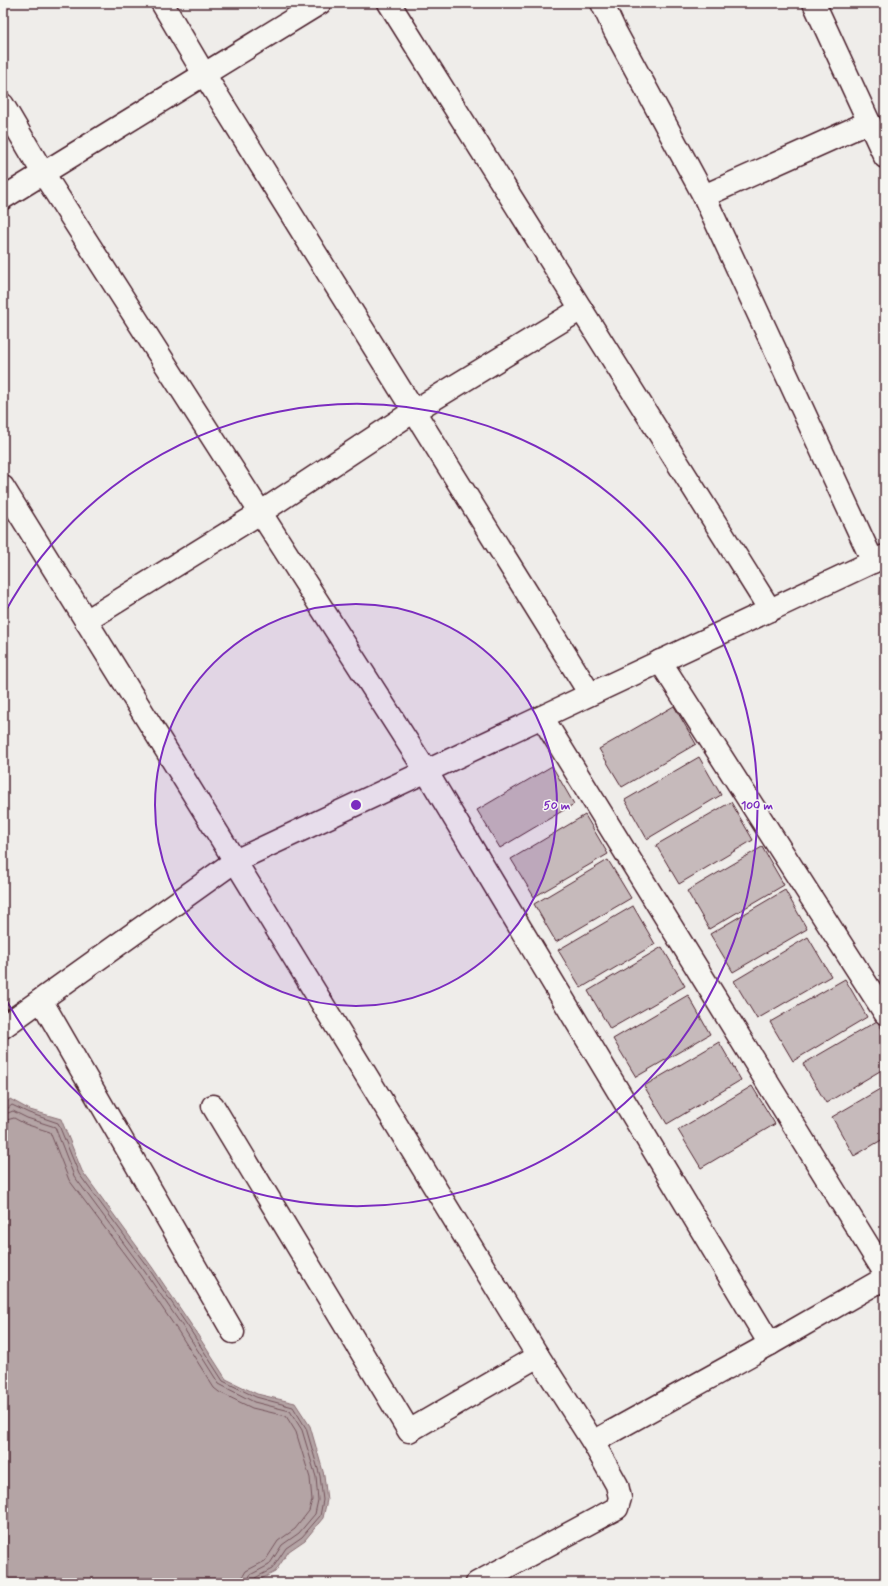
<svg xmlns="http://www.w3.org/2000/svg" width="888" height="1586" viewBox="0 0 888 1586" font-family="Mynerve,sans-serif">
<style>
.water{fill:#b4a4a5;stroke:#8a6f74}
.lines{fill:none;stroke-linecap:round;stroke-linejoin:round}
.shore{stroke:#74545c;stroke-width:1}
.building{fill:#c6babb;stroke:#4a1f2b}
.minor-casing{stroke:#4a1f2b;stroke-width:25}
.minor{stroke:#f6f6f2;stroke-width:22}
.ring{fill:none;stroke:#7b2cbf;stroke-width:2}
.centre{fill:#7b2cbf;stroke:#f6f6f2;stroke-width:2}
.ring-label{font-size:12px;text-anchor:middle;font-weight:bold;fill:#7b2cbf;stroke:#f6f6f2;stroke-width:3;stroke-linejoin:round;paint-order:stroke}
</style>
<rect width="100%" height="100%" fill="#efedea"/>
<filter id="ink" filterUnits="userSpaceOnUse"><feTurbulence type="fractalNoise" baseFrequency=".025" numOctaves="2"/><feDisplacementMap in="SourceGraphic" scale="8" xChannelSelector="R" yChannelSelector="G"/><feConvolveMatrix kernelMatrix="1 2 1 2 8 2 1 2 1" color-interpolation-filters="sRGB"/></filter>
<g filter="url(#ink)">
<polygon class="water" points="10,1099 30,1110 61,1119 82,1171 152,1267 190,1323 226,1379 257,1394 295,1403 310,1426 324,1475 327,1500 323,1518 305,1540 289,1551 275,1572 253,1583 3,1583 3,1108"/>
<g class="lines">
<g class="shore">
<polyline points="3,1110 7,1109 12,1105 29,1113 58,1123 79,1174 149,1269 187,1325 223,1381 256,1397 293,1407 306,1428 320,1476 323,1500 320,1516 302,1537 286,1548 272,1569 255,1578 253,1583"/>
<polyline points="3,1115 13,1111 27,1118 55,1127 74,1176 145,1272 183,1327 219,1384 254,1402 290,1411 302,1430 316,1477 318,1500 315,1514 299,1533 282,1545 269,1565 250,1575 247,1583"/>
<polyline points="3,1121 14,1118 25,1124 50,1132 69,1180 140,1275 178,1331 214,1388 219,1392 252,1408 286,1416 296,1432 310,1478 312,1500 309,1511 295,1529 278,1541 265,1561 246,1571 243,1576 241,1583"/>
</g>
</g>
<g class="building">
<polygon points="674,706 696,744 622,787 599,749"/>
<polygon points="699,757 721,795 647,839 625,800"/>
<polygon points="552,766 574,804 500,848 477,810"/>
<polygon points="731,802 753,840 679,884 656,845"/>
<polygon points="585,815 608,854 534,897 511,859"/>
<polygon points="762,847 784,885 709,929 687,891"/>
<polygon points="608,860 631,898 556,942 534,904"/>
<polygon points="785,890 807,929 733,972 710,934"/>
<polygon points="633,906 655,944 581,988 558,950"/>
<polygon points="808,937 831,976 757,1019 734,981"/>
<polygon points="662,947 685,986 610,1029 588,991"/>
<polygon points="845,979 867,1017 793,1061 770,1022"/>
<polygon points="688,995 710,1034 636,1077 613,1039"/>
<polygon points="877,1021 885,1034 885,1068 826,1103 803,1064"/>
<polygon points="719,1042 741,1080 667,1124 644,1086"/>
<polygon points="752,1086 775,1124 701,1168 678,1130"/>
<polygon points="885,1086 885,1138 854,1156 832,1117"/>
</g>
<g class="lines">
<g class="minor-casing">
<g id="minor">
<polyline points="162,3 204,74 590,694"/>
<polyline points="389,3 770,610"/>
<polyline points="602,3 615,31 704,196 873,562"/>
<polyline points="814,3 885,157"/>
<polyline points="3,105 43,173 426,771 770,1344"/>
<polyline points="704,196 869,122"/>
<polyline points="3,198 320,3"/>
<polyline points="3,487 235,861 538,1356 593,1442 770,1344 885,1278"/>
<polyline points="86,621 260,513 414,411 581,309"/>
<polyline points="660,661 885,1013"/>
<polyline points="542,717 885,1273"/>
<polyline points="41,1000 233,1332"/>
<polyline points="3,1027 235,861 885,556"/>
<polyline points="213,1106 409,1431 538,1356"/>
<polyline points="477,1583 617,1508 620,1498 617,1485 593,1442"/>
</g>
</g>
<use href="#minor" class="minor"/>
</g>
</g>
<circle cx="356" cy="805" r="201" fill="#7b2cbf" fill-opacity=".12"/>
<g class="ring">
<circle cx="356" cy="805" r="201"/>
<path d="M4 614A401 401 0 1 1 4 996"/>
</g>
<circle cx="356" cy="805" r="6" class="centre"/>
<g class="ring-label">
<text x="557" y="809">50 m</text>
<text x="757" y="809">100 m</text>
</g>
<rect width="888" height="1586" fill="none" stroke="#f6f6f2" stroke-width="16"/>
<rect x="8" y="8" width="872" height="1570" fill="none" stroke="#4a1f2b" stroke-width="1.5" filter="url(#ink)"/>
</svg>
